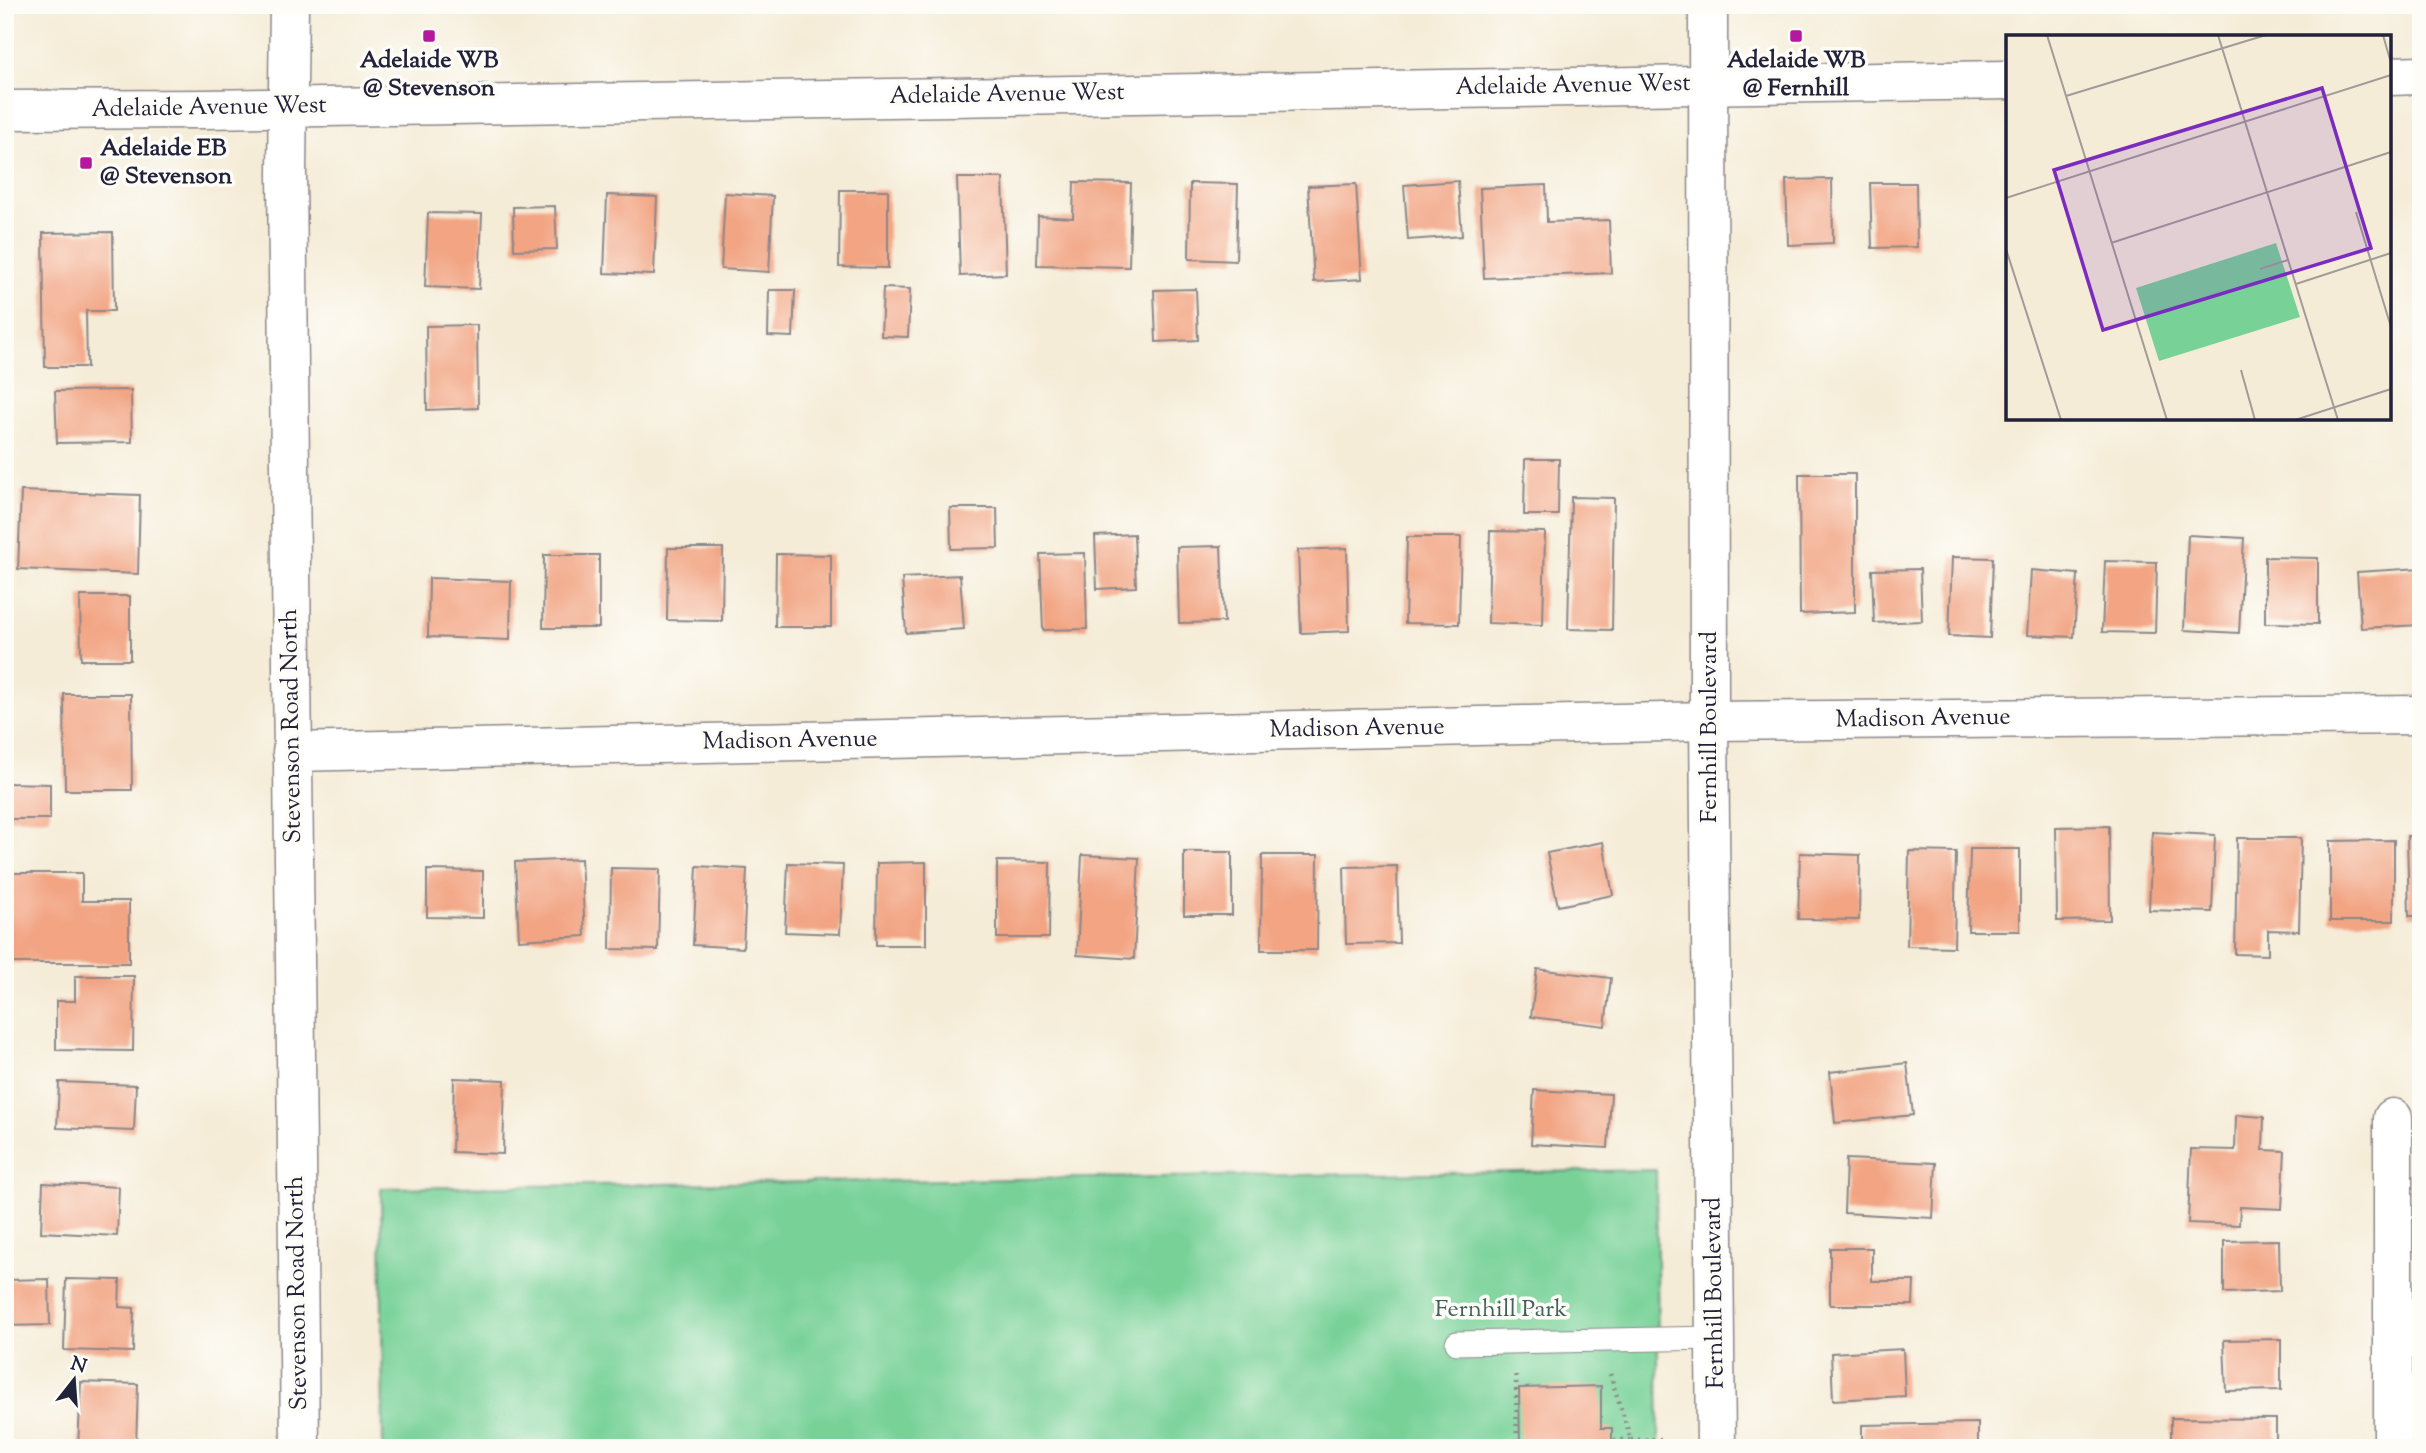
<svg xmlns="http://www.w3.org/2000/svg" width="2426" height="1453" viewBox="0 0 2426 1453" font-family="'Sorts Mill Goudy',serif">
<style>
.green{fill:#78d298;stroke:#4d7a6a;stroke-width:2}
.building{fill:#f2a483}
.lines{fill:none;stroke-linecap:round;stroke-linejoin:round}
.lane-casing{stroke:#8c8789;stroke-width:25}
.street-casing{stroke:#8c8789;stroke-width:41}
.secondary-casing{stroke:#8c8789;stroke-width:41}
.path{stroke:#8c8789;stroke-width:4.5;stroke-dasharray:2 5;stroke-linecap:butt}
.lane{stroke:#fff;stroke-width:23}
.street{stroke:#fff;stroke-width:38}
.secondary{stroke:#fff;stroke-width:38}
.poi-dot{fill:#b5179e;stroke:#fdfcf7;stroke-width:2.5}
.labels{text-anchor:middle;dominant-baseline:central;stroke-width:7;stroke-linejoin:round;paint-order:stroke}
.poi-label{font-size:24px;font-weight:bold;fill:#22223b;stroke:#fdfcf7}
.street-label{font-size:24px;fill:#22223b;stroke:#fdfcf7}
.park-label{font-size:24px;fill:#40605c;stroke:#fdfcf7}
.inset-road{fill:none;stroke:#a19b99;stroke-width:2}
.view{fill:#7b2cbf;fill-opacity:0.15;stroke:#7b2cbf;stroke-width:3.5}
.inset-edge{fill:none;stroke:#22223b;stroke-width:3.5}
</style>
<rect width="100%" height="100%" fill="#fdfcf7"/>
<filter id="ink" filterUnits="userSpaceOnUse"><feTurbulence type="fractalNoise" baseFrequency=".0143" numOctaves="2"/><feDisplacementMap in="SourceGraphic" scale="14" xChannelSelector="R" yChannelSelector="G"/><feConvolveMatrix kernelMatrix="1 2 1 2 8 2 1 2 1" color-interpolation-filters="sRGB"/></filter>
<filter id="wash" filterUnits="userSpaceOnUse"><feTurbulence type="fractalNoise" baseFrequency=".00686" numOctaves="4" result="noise"/><feDisplacementMap in="SourceGraphic" scale="28" xChannelSelector="R" yChannelSelector="G"/><feGaussianBlur stdDeviation="1.57" result="paint"/><feColorMatrix in="noise" values="0 0 0 0 0 0 0 0 0 0 0 0 0 0 0 0 0 1.4 0 .05"/><feComposite in="paint" operator="in"/></filter>
<g filter="url(#wash)">
<rect width="100%" height="100%" fill="#f5ecd7"/>
<polygon class="green" points="1656,1170 1659,1448 383,1448 381,1188"/>
<g id="blocks">
<g class="building">
<polygon points="957,178 1003,178 1006,274 960,276"/>
<polygon points="1832,179 1833,243 1788,245 1786,180"/>
<polygon points="1458,181 1462,236 1408,240 1404,185"/>
<polygon points="1074,182 1131,183 1129,267 1037,265 1038,216 1073,218"/>
<polygon points="1190,183 1238,184 1236,261 1189,259"/>
<polygon points="1870,183 1916,183 1917,247 1872,248"/>
<polygon points="1356,184 1362,279 1314,282 1308,186"/>
<polygon points="1546,185 1547,222 1609,220 1611,273 1484,278 1480,188"/>
<polygon points="840,190 888,190 888,268 839,267"/>
<polygon points="725,193 773,196 769,272 721,269"/>
<polygon points="607,195 657,197 654,275 604,273"/>
<polygon points="555,206 557,249 514,250 513,207"/>
<polygon points="428,213 482,214 479,289 425,287"/>
<polygon points="113,232 114,311 86,311 87,367 45,367 43,233"/>
<polygon points="883,288 910,289 908,337 881,336"/>
<polygon points="1196,289 1198,340 1156,342 1154,290"/>
<polygon points="769,290 795,290 793,337 768,336"/>
<polygon points="477,325 478,408 427,410 426,326"/>
<polygon points="131,390 132,442 57,443 55,391"/>
<polygon points="1525,459 1559,459 1558,515 1524,515"/>
<polygon points="1799,474 1855,474 1855,612 1800,614"/>
<polygon points="21,491 140,495 138,574 18,569"/>
<polygon points="1571,497 1614,498 1612,630 1568,629"/>
<polygon points="950,508 997,508 998,548 951,549"/>
<polygon points="1490,531 1545,532 1543,625 1488,623"/>
<polygon points="1134,534 1136,587 1097,589 1095,536"/>
<polygon points="2188,535 2244,538 2239,633 2184,630"/>
<polygon points="1407,537 1461,537 1459,624 1405,623"/>
<polygon points="1221,546 1224,622 1179,623 1177,547"/>
<polygon points="668,548 723,548 722,621 667,620"/>
<polygon points="1347,548 1349,631 1301,633 1298,550"/>
<polygon points="1085,553 1087,629 1043,630 1040,554"/>
<polygon points="776,554 831,555 831,627 775,627"/>
<polygon points="544,555 599,555 599,628 543,628"/>
<polygon points="1952,557 1993,558 1990,638 1949,636"/>
<polygon points="2265,557 2318,558 2318,624 2265,623"/>
<polygon points="2105,561 2157,562 2155,633 2102,632"/>
<polygon points="2421,568 2421,625 2361,628 2357,572"/>
<polygon points="1920,569 1922,621 1874,623 1872,570"/>
<polygon points="2031,570 2078,574 2074,637 2027,635"/>
<polygon points="960,575 964,629 906,633 902,578"/>
<polygon points="429,578 511,581 510,640 428,637"/>
<polygon points="80,596 130,596 130,660 81,660"/>
<polygon points="64,694 131,694 132,790 65,790"/>
<polygon points="5,783 50,784 50,819 5,819"/>
<polygon points="2109,826 2110,920 2057,921 2056,827"/>
<polygon points="2152,832 2215,835 2212,912 2149,910"/>
<polygon points="2407,836 2421,836 2421,916 2409,916"/>
<polygon points="2237,838 2301,838 2299,931 2268,930 2268,955 2235,954"/>
<polygon points="2394,840 2394,921 2330,921 2330,841"/>
<polygon points="1603,842 1613,895 1558,906 1547,853"/>
<polygon points="1970,849 2020,849 2020,931 1968,931"/>
<polygon points="1909,851 1956,852 1954,947 1907,946"/>
<rect x="1184" y="852" width="48" height="63"/>
<polygon points="1800,853 1860,855 1859,920 1798,919"/>
<polygon points="1082,855 1139,858 1134,959 1077,955"/>
<polygon points="1262,855 1318,855 1317,950 1261,950"/>
<polygon points="581,859 585,936 519,940 515,862"/>
<polygon points="997,861 1050,862 1049,938 997,938"/>
<polygon points="926,862 926,945 876,945 877,863"/>
<polygon points="788,863 843,865 840,934 785,932"/>
<polygon points="697,866 747,869 743,948 693,945"/>
<polygon points="1397,866 1399,943 1346,944 1344,867"/>
<polygon points="611,868 660,869 658,950 610,949"/>
<polygon points="427,870 483,871 483,918 427,917"/>
<polygon points="5,873 82,873 82,901 129,901 129,963 5,963"/>
<polygon points="1537,969 1611,978 1605,1026 1531,1017"/>
<polygon points="75,976 134,976 133,1051 56,1050 56,1001 75,1001"/>
<polygon points="1907,1063 1913,1115 1835,1123 1830,1072"/>
<polygon points="454,1078 505,1080 503,1154 452,1152"/>
<polygon points="59,1082 136,1085 134,1131 57,1128"/>
<polygon points="1534,1090 1611,1094 1608,1148 1531,1144"/>
<polygon points="2236,1115 2264,1117 2263,1150 2285,1151 2282,1209 2240,1207 2239,1225 2188,1223 2191,1149 2235,1150"/>
<polygon points="1846,1159 1936,1163 1933,1218 1844,1213"/>
<polygon points="43,1183 119,1187 117,1236 41,1232"/>
<polygon points="2279,1240 2280,1291 2224,1293 2224,1241"/>
<polygon points="1830,1248 1872,1248 1872,1281 1914,1281 1913,1305 1830,1305"/>
<polygon points="49,1279 50,1325 5,1326 5,1280"/>
<polygon points="66,1279 120,1280 119,1307 134,1308 133,1352 64,1350"/>
<polygon points="2281,1339 2281,1390 2226,1391 2224,1340"/>
<polygon points="1903,1349 1905,1396 1833,1400 1831,1353"/>
<polygon points="81,1382 138,1384 136,1448 78,1448"/>
<polygon points="1601,1386 1601,1428 1612,1428 1612,1448 1520,1448 1519,1388"/>
<polygon points="2171,1418 2276,1419 2276,1448 2171,1448"/>
<polygon points="1978,1423 1978,1448 1862,1448 1862,1425"/>
</g>
</g>
</g>
<g filter="url(#ink)">
<use href="#blocks" fill-opacity="0" stroke="#8c8789" stroke-width="2"/>
<g class="lines">
<g class="lane-casing">
<polyline id="lane" points="1457,1343 1715,1338"/>
</g>
<g class="street-casing">
<g id="street">
<polyline points="1708,5 1709,721 1716,1448"/>
<polyline points="292,752 1709,721 2421,715"/>
<polyline points="2393,1118 2393,1448"/>
</g>
</g>
<g class="secondary-casing">
<g id="secondary">
<polyline points="289,5 287,173 300,1448"/>
<polyline points="2389,76 2421,75"/>
<polyline points="5,110 205,109 2008,80"/>
</g>
</g>
<g class="path">
<polyline points="1610,1374 1631,1440 1612,1440"/>
<polyline points="1516,1375 1517,1448"/>
<polyline points="1631,1440 1663,1439"/>
</g>
<use href="#lane" class="lane"/>
<use href="#street" class="street"/>
<use href="#secondary" class="secondary"/>
</g>
</g>
<g class="poi-dot">
<rect x="422" y="29" width="14" height="14" rx="3.5"/>
<rect x="1789" y="29" width="14" height="14" rx="3.5"/>
<rect x="79" y="156" width="14" height="14" rx="3.5"/>
</g>
<g class="labels">
<g class="poi-label">
<text x="429" y="61">Adelaide WB<tspan x="429" dy="28">@ Stevenson</tspan></text>
<text x="1796" y="61">Adelaide WB<tspan x="1796" dy="28">@ Fernhill</tspan></text>
<text x="100" y="149" text-anchor="start">Adelaide EB<tspan x="100" dy="28">@ Stevenson</tspan></text>
</g>
<g class="street-label">
<text transform="translate(1573 86) rotate(-1)">Adelaide Avenue West</text>
<text transform="translate(1007 95) rotate(-1)">Adelaide Avenue West</text>
<text transform="translate(209 108) rotate(-1)">Adelaide Avenue West</text>
<text transform="translate(1923 719) rotate(-1)">Madison Avenue</text>
<text transform="translate(292 726) rotate(-91)">Stevenson Road North</text>
<text transform="translate(1710 727) rotate(-90)">Fernhill Boulevard</text>
<text transform="translate(1357 729) rotate(-1)">Madison Avenue</text>
<text transform="translate(790 741) rotate(-1)">Madison Avenue</text>
<text transform="translate(298 1293) rotate(-91)">Stevenson Road North</text>
<text transform="translate(1715 1293) rotate(-91)">Fernhill Boulevard</text>
</g>
<g class="park-label">
<text x="1501" y="1310">Fernhill Park</text>
</g>
</g>
<g transform="translate(2006 35)">
<rect width="385" height="385" fill="#f5ecd7"/>
<path d="M270 208 294 282 153 326 130 253Z" fill="#78d298"/>
<path class="inset-road" d="M41 0 161 385M212 0 332 385M377 0 385 28M60 61 260 0M0 163 385 40M350 177 385 292M105 208 385 117M0 214 55 385M254 234 282 225M290 249 385 218M235 335 249 385M289 385 385 354"/>
<path class="view" d="M316 53 365 213 97 295 48 135Z"/>
<rect width="385" height="385" class="inset-edge"/>
</g>
<rect width="2426" height="1453" fill="none" stroke="#fdfcf7" stroke-width="28"/>
<g transform="translate(74 1380) rotate(17)" stroke="#fdfcf7" stroke-width="5" paint-order="stroke">
<path d="M0-5L12 26L0 18L-12 26Z" fill="#22223b"/>
<text y="-10" font-size="19" font-weight="bold" text-anchor="middle" fill="#22223b">N</text>
</g>
</svg>
